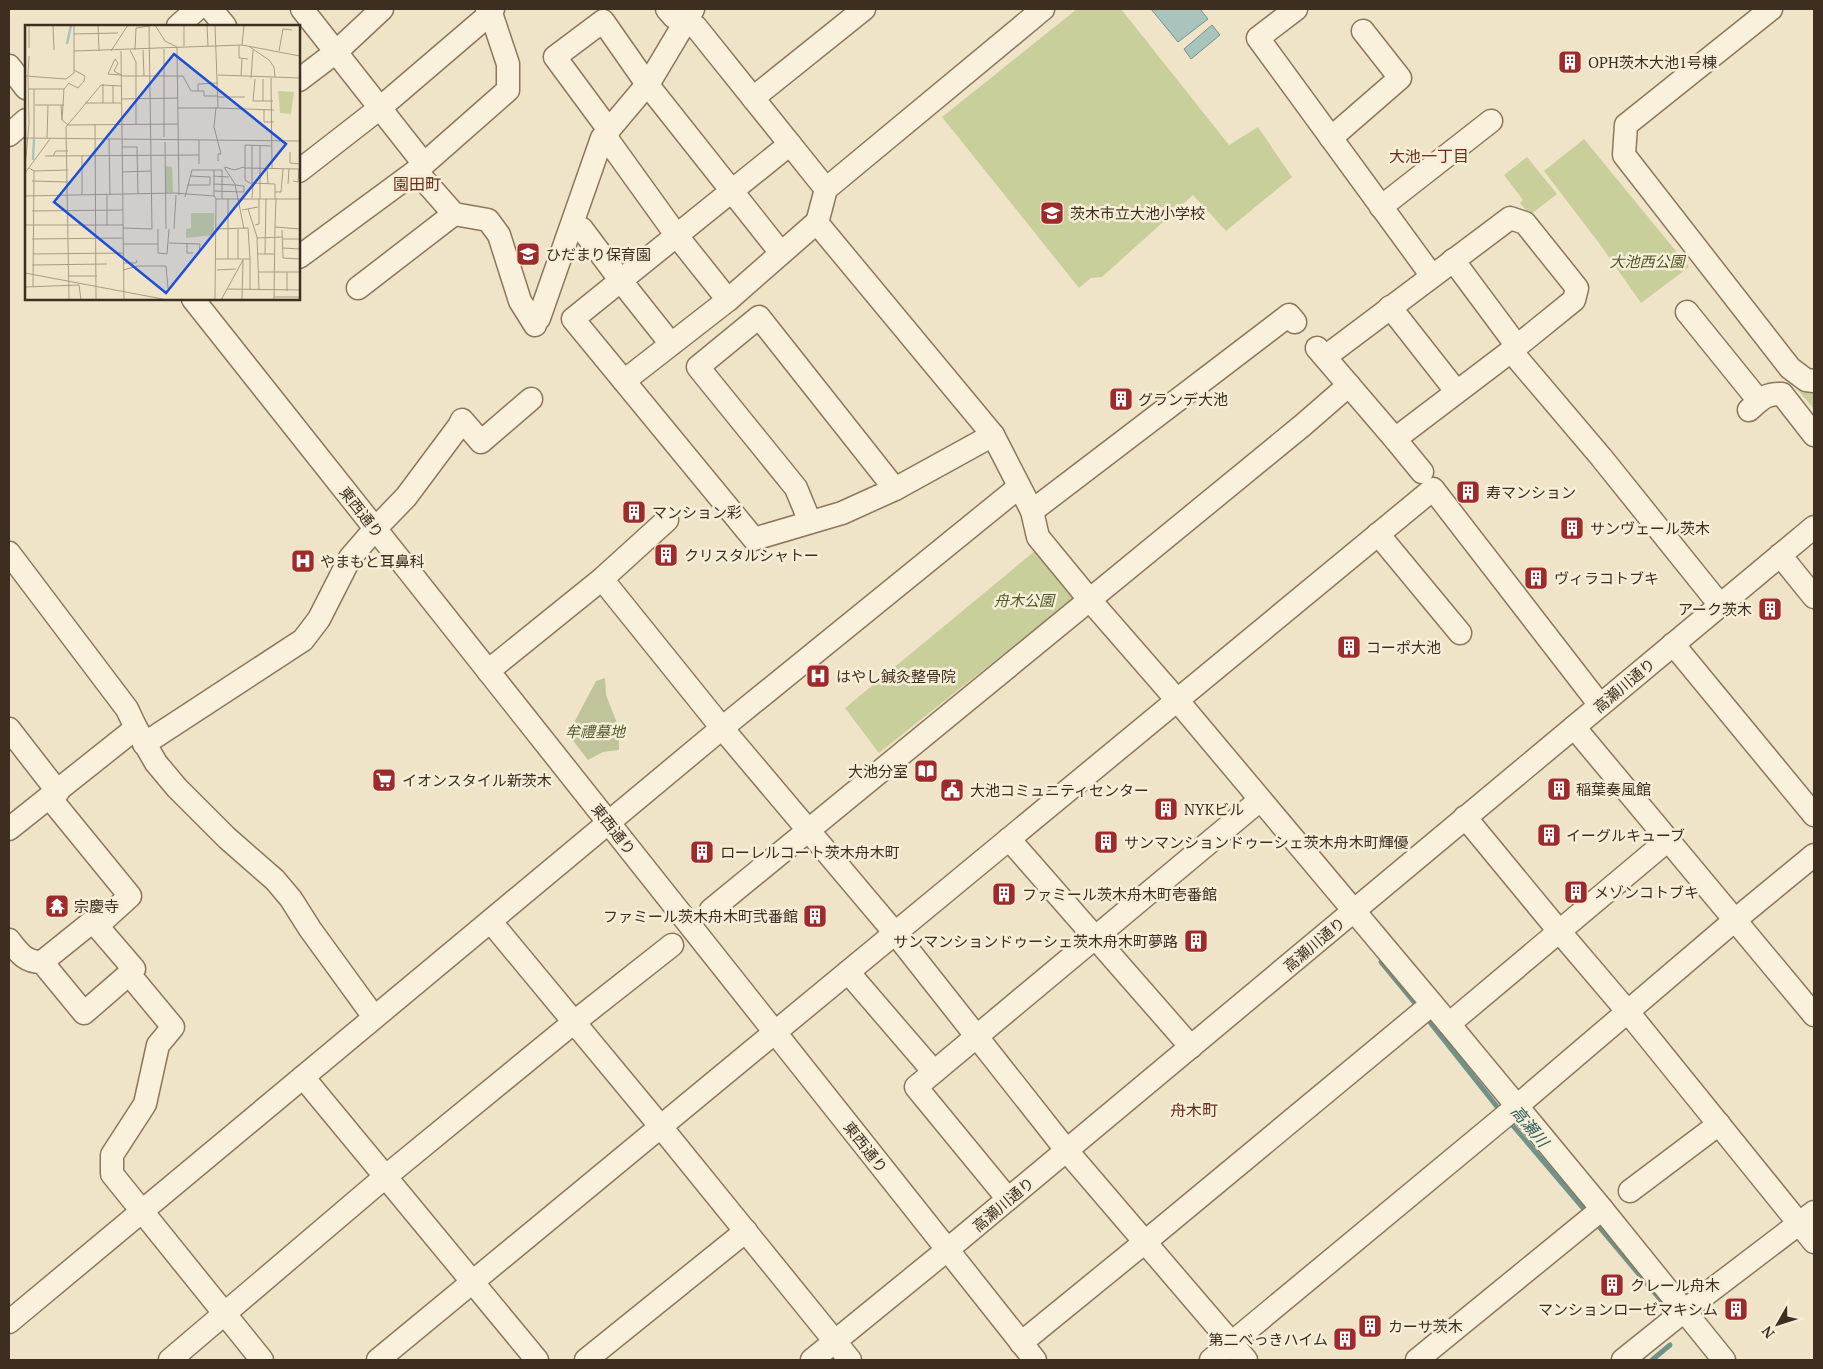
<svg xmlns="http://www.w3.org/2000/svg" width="1823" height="1369" viewBox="0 0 1823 1369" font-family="'PT Serif','Noto Sans JP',serif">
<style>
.green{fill:#c9cf9b}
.cemetery{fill:#bfc49a}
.water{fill:#a9c4bc;stroke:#6f938a}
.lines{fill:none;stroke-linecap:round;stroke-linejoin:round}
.stream{stroke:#6f938a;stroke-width:5}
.minor-casing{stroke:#8d765c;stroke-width:25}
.minor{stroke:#faf1dc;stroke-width:22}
.labels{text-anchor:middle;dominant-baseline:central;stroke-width:5;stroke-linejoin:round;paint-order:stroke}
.poi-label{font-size:15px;fill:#3d2e20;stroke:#f7eed8;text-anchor:start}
.park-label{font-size:15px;font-style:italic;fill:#4d5a26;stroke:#f7eed8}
.street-label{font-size:15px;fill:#3d2e20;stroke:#f7eed8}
.neighbourhood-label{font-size:16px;fill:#6b2e1e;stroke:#f7eed8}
.water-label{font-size:16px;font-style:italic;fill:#2f5d5a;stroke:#f7eed8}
.inset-river{fill:none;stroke:#a9c4bc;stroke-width:2.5}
.inset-road{fill:none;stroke:#a89b85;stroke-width:1}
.view{fill:#1d4ed8;fill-opacity:0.15;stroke:#1d4ed8;stroke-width:2.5}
.inset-edge{fill:none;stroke:#3d2e20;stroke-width:2.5}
</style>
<rect width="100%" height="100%" fill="#f0e4c8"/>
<g class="green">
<polygon points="1077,9 1121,9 1229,145 1258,127 1292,177 1226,231 1193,195 1102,277 1091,278 1079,288 942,117"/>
<polygon points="1584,139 1689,267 1641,303 1599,243 1544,171"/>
<polygon points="1527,157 1557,194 1530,215 1520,203 1523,200 1504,175"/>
<polygon points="1787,377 1814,388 1814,409"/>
<polygon points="1036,550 1076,596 879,753 845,708"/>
</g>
<polygon class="cemetery" points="605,678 606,695 619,728 619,750 603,752 588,760 568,734 596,681"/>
<g class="water">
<polygon points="1151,9 1200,9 1208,19 1178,42"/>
<polygon points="1212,25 1220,35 1191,59 1184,49"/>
</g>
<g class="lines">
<g class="stream">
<polyline points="1381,962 1418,1007"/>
<polyline points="1425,1016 1502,1113"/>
<polyline points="1509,1121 1588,1214"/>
<polyline points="1595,1222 1664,1304"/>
<polyline points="1652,1360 1670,1345"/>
</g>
<g class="minor-casing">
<g id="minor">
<polyline points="211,9 225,26"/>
<polyline points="302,9 424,164"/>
<polyline points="667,9 674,17 696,27 826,189"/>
<polyline points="1043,9 826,189 817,223 993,435 1032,511 1038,537 1089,599 1177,700 1449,1024 1602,1209 1724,1360"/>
<polyline points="1296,9 1258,38 1432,276"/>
<polyline points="1771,9 1626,125 1624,155 1790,368 1806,380 1814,381"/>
<polyline points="178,26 197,9"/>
<polyline points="9,66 26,88"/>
<polyline points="299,80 336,52 382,9"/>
<polyline points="753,98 864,9"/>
<polyline points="609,130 555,57 603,21 647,84 781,253"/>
<polyline points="9,135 26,120"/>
<polyline points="605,136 677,236 728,300"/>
<polyline points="1331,138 1400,78 1363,31"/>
<polyline points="790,144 573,319 754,539 842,513 895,489 993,435"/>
<polyline points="299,171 380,108 491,13 487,9"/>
<polyline points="416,171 454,214 488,220 499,235 520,301 535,325"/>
<polyline points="1381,207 1491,121"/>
<polyline points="582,229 621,281 671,344"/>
<polyline points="299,257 416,171 508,90 508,64 491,13 493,9"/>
<polyline points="1453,260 1517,346"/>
<polyline points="358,288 454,214"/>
<polyline points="193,299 1035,1360"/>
<polyline points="1390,307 1456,391"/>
<polyline points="1687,312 1759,401"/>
<polyline points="539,318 602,138 650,81 693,9"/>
<polyline points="1317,348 1395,439 1422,472"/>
<polyline points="1511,351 1601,457 1720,605"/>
<polyline points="1325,357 1510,218 1525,223 1577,288 1574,300 1511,351 1395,439"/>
<polyline points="624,381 728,300 817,222"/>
<path d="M1749 410C1761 399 1766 393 1782 394L1814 435"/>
<polyline points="1032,511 1289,315 1295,322"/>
<polyline points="810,522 796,488 698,367 759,317 895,489"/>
<polyline points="1378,534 1460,633"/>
<polyline points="9,553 127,709 136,728"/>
<polyline points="1780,555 1814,597"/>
<polyline points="602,579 722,728 895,933 1067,1151 1246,1360"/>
<polyline points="1673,644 1814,815"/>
<polyline points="488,671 602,579 667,520"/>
<polyline points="1574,727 1814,1015"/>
<polyline points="9,729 58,792"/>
<polyline points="144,744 303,640 319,619 350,558 375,529 406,497 459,426 462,420 481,442 531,399"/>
<polyline points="50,798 130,896 97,926 134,969 129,974 173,1027 158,1045 145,1104 112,1155 112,1174 262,1360"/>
<polyline points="1465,817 1559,931 1628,1012 1814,1242"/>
<polyline points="9,829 136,728 156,763 177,788 227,838 275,880 291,899 310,929 374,1017"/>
<polyline points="1009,839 1191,1047"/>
<polyline points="711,910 1303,425 1349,385"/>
<polyline points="491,922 661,1127 850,1360"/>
<path d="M9 940C19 953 25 962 42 962L84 1013 129 974"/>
<polyline points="42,962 93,921 97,926"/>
<polyline points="848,972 934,1072"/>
<polyline points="1449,1024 1668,840"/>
<polyline points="303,1077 537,1360"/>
<polyline points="1630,1191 1719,1124"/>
<polyline points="1008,1199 916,1087 1260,800"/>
<polyline points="9,1322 722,728 1019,487"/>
<polyline points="1021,1343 1145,1242 1432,1004"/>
<polyline points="170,1360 385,1177 573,1023 672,945"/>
<polyline points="378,1360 1433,489 1600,705"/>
<polyline points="586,1360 746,1231"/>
<polyline points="812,1360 947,1250 1814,527"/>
<polyline points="1211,1360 1510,1112 1735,920 1814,855"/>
<polyline points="1417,1360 1602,1209"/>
<polyline points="1623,1360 1684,1311 1814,1212"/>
</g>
</g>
<use href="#minor" class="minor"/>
</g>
<defs>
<g id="building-square" transform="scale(1.25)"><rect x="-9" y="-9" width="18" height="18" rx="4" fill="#9e2a2b" stroke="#f7eed8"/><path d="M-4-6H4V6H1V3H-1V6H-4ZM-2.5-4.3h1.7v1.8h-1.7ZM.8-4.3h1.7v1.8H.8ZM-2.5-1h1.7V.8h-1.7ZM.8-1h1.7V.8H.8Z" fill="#fff"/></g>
<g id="school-square" transform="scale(1.25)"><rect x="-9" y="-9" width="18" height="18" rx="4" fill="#9e2a2b" stroke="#f7eed8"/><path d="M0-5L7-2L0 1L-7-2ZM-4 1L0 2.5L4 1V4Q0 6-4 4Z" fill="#fff"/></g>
<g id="hospital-square" transform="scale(1.25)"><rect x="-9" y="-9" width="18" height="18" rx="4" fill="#9e2a2b" stroke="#f7eed8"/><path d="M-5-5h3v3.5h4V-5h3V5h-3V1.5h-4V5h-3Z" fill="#fff"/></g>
<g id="library-square" transform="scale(1.25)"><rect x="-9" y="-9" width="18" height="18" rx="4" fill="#9e2a2b" stroke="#f7eed8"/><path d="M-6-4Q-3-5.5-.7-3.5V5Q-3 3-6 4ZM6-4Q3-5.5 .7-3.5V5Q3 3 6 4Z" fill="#fff"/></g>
<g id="supermarket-square" transform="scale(1.25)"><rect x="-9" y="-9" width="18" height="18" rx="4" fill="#9e2a2b" stroke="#f7eed8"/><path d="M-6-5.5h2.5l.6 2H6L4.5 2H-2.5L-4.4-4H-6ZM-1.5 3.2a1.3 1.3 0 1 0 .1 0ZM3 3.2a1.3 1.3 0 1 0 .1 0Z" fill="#fff"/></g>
<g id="civic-square" transform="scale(1.25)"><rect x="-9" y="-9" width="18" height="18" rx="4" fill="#9e2a2b" stroke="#f7eed8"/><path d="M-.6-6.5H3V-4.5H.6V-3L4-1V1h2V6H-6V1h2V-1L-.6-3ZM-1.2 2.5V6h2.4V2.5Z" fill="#fff"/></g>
<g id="temple-square" transform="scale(1.25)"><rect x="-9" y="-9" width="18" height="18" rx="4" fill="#9e2a2b" stroke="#f7eed8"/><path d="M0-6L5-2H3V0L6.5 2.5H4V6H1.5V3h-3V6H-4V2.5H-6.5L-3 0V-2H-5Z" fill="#fff"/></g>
</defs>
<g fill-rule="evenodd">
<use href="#building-square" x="1570" y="62"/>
<use href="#school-square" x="1052" y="213"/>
<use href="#school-square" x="528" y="254"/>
<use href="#building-square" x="1121" y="399"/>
<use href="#building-square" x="1468" y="492"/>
<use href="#building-square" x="634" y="512"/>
<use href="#building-square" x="1572" y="528"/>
<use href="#building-square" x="666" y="555"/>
<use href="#hospital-square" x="303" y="561"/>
<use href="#building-square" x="1536" y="578"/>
<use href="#building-square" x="1770" y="609"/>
<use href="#building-square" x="1349" y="647"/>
<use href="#hospital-square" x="818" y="676"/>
<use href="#library-square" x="926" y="771"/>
<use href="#supermarket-square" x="384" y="780"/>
<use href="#building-square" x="1559" y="789"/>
<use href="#civic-square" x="952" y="790"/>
<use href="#building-square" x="1166" y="809"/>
<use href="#building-square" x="1549" y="835"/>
<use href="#building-square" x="1106" y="842"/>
<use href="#building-square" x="702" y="852"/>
<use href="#building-square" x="1576" y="892"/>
<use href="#building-square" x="1004" y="894"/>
<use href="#temple-square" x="57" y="906"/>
<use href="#building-square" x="815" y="916"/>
<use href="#building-square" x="1196" y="941"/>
<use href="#building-square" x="1612" y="1285"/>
<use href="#building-square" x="1736" y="1309"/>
<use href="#building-square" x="1370" y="1326"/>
<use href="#building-square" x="1345" y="1339"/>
</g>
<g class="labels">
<g class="poi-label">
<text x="1588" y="62">OPH茨木大池1号棟</text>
<text x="1070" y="213">茨木市立大池小学校</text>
<text x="546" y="254">ひだまり保育園</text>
<text x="1138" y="399">グランデ大池</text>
<text x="1486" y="492">寿マンション</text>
<text x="652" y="512">マンション彩</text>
<text x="1590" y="528">サンヴェール茨木</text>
<text x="684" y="555">クリスタルシャトー</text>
<text x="320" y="561">やまもと耳鼻科</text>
<text x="1554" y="578">ヴィラコトブキ</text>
<text x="1752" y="609" text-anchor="end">アーク茨木</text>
<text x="1366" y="647">コーポ大池</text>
<text x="836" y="676">はやし鍼灸整骨院</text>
<text x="908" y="771" text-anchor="end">大池分室</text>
<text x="402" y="780">イオンスタイル新茨木</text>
<text x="1576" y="789">稲葉奏風館</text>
<text x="970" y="790">大池コミュニティセンター</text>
<text x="1184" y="809">NYKビル</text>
<text x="1566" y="835">イーグルキューブ</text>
<text x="1124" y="842">サンマンションドゥーシェ茨木舟木町輝優</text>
<text x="720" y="852">ローレルコート茨木舟木町</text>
<text x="1594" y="892">メゾンコトブキ</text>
<text x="1022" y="894">ファミール茨木舟木町壱番館</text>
<text x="74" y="906">宗慶寺</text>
<text x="798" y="916" text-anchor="end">ファミール茨木舟木町弐番館</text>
<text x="1178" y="941" text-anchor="end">サンマンションドゥーシェ茨木舟木町夢路</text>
<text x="1630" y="1285">クレール舟木</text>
<text x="1718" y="1309" text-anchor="end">マンションローゼマキシム</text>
<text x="1388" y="1326">カーサ茨木</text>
<text x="1328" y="1339" text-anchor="end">第二べっきハイム</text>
</g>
<g class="park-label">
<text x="1647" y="261">大池西公園</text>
<text x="1024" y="600">舟木公園</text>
<text x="595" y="731">牟禮墓地</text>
</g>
<g class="street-label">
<text transform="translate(362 512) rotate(52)">東西通り</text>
<text transform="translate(1624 685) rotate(-40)">高瀬川通り</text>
<text transform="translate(614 829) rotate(52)">東西通り</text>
<text transform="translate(1314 944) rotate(-40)">高瀬川通り</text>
<text transform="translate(866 1147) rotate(52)">東西通り</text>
<text transform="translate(1003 1204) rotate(-40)">高瀬川通り</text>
</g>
<g class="neighbourhood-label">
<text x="1429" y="156">大池一丁目</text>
<text x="417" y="184">園田町</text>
<text x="1194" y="1110">舟木町</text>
</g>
<g class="water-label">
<text transform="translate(1530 1126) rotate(50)">高瀬川</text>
</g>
</g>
<g transform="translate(25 25)">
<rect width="275" height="275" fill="#f0e4c8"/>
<path d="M253 66 269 67 266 89 255 88ZM141 141 147 142 148 167 141 168ZM166 188H189V210L161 213V204L166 203Z" fill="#c9cf9b"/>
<path class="inset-river" d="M42 19 46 0M8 135 9 114"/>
<path class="inset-road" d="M28 0 29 25M73 0 74 26M130 0 140 16 152 22 154 170M182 0 183 21M49 9 93 8M214 20V33L223 34M217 20 219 0M159 21V0M225 22 244 35 249 42 250 52M4 23V0M139 24V112M105 25 111 37V99M110 25 111 3 124 1M118 25 119 51M49 26 217 20 275 31M86 26 103 0M96 26 99 275M254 26 258 4 267 5M96 50 83 49 90 34 93 38 89 46 98 51H158L166 66H179V71H193M193 50 275 53M0 51 41 54 49 48V0M3 51 4 31M216 51 217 34M226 53 228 25M246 53 247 143M230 54 228 76H248M238 54V76M43 58 53 63 59 56 60 51 49 45M44 58 39 64 37 95 43 100 153 99M78 59V78M3 64H39M9 64V113M173 66V59L193 58M193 72H220M96 74 153 73M60 78H96M88 78V61M10 80H39M36 80 37 95M191 82 189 102 196 129H193V136M153 83H193L190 0M193 83 249 85M239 84V97H249M70 99 71 275M0 113 275 116M22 113 23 80M84 114 85 170M174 115V139M140 117 141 204M227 120V158L250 159V174M235 121V174M97 122H112L113 169M265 127V138L275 139M20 131 174 130M28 131 31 126H43M57 131V170M0 142 4 99 3 52M199 142 210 159 219 204M200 142 209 145 219 142M4 143 9 146 43 145M219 143 275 144M242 143 243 159M189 145V171M97 147 126 146M0 148 25 114M188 151 204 152M7 156 43 157M268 156 273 157 274 144M188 159 210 160M263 159 264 144M162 160H185V152L165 151M189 166 219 167V161L210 160M250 167H256L258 144M82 170V200M0 171 149 168 189 171 191 174H275M160 172 167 145H197V174M227 173 228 160 220 155V120L247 121M223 184 232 212 234 265M217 185 233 182M7 186 98 185M0 200H98M230 200 234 199V174M250 202 251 174M98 203 127 204 124 0M133 204V228L142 229 144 204M149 204 151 170M191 204 223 203 225 234M257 205 258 233 275 234M232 213 258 212M7 214 98 213M258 214H275M144 218 175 219 174 229M98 219H133M162 219V228H168M258 223 275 224M8 229 98 228M233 229H249M240 229 241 174M191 234H225V264M203 234V174M213 234V204M98 238H111L112 235M7 240 82 239M98 245 113 241H141L143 263M192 245 211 244M234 247H275M262 247V266M0 248 143 275M44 251H72M8 261 9 146M0 262 54 260 56 275M202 264 275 265M249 272H275M44 275 41 102 76 60 96 61M190 275 191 174M196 275 218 235M217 275 218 235M249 275 250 202 275 204"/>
<path class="view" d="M149 29 261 119 141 268 29 177Z"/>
<rect width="275" height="275" class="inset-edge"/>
</g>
<rect width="1823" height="1369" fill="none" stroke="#3d2e20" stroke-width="20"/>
<g transform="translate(1778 1324) rotate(231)" stroke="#f7eed8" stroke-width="4" paint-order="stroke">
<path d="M0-4L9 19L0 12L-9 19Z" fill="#3d2e20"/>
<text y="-8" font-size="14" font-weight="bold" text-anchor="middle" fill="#3d2e20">N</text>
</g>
</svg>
